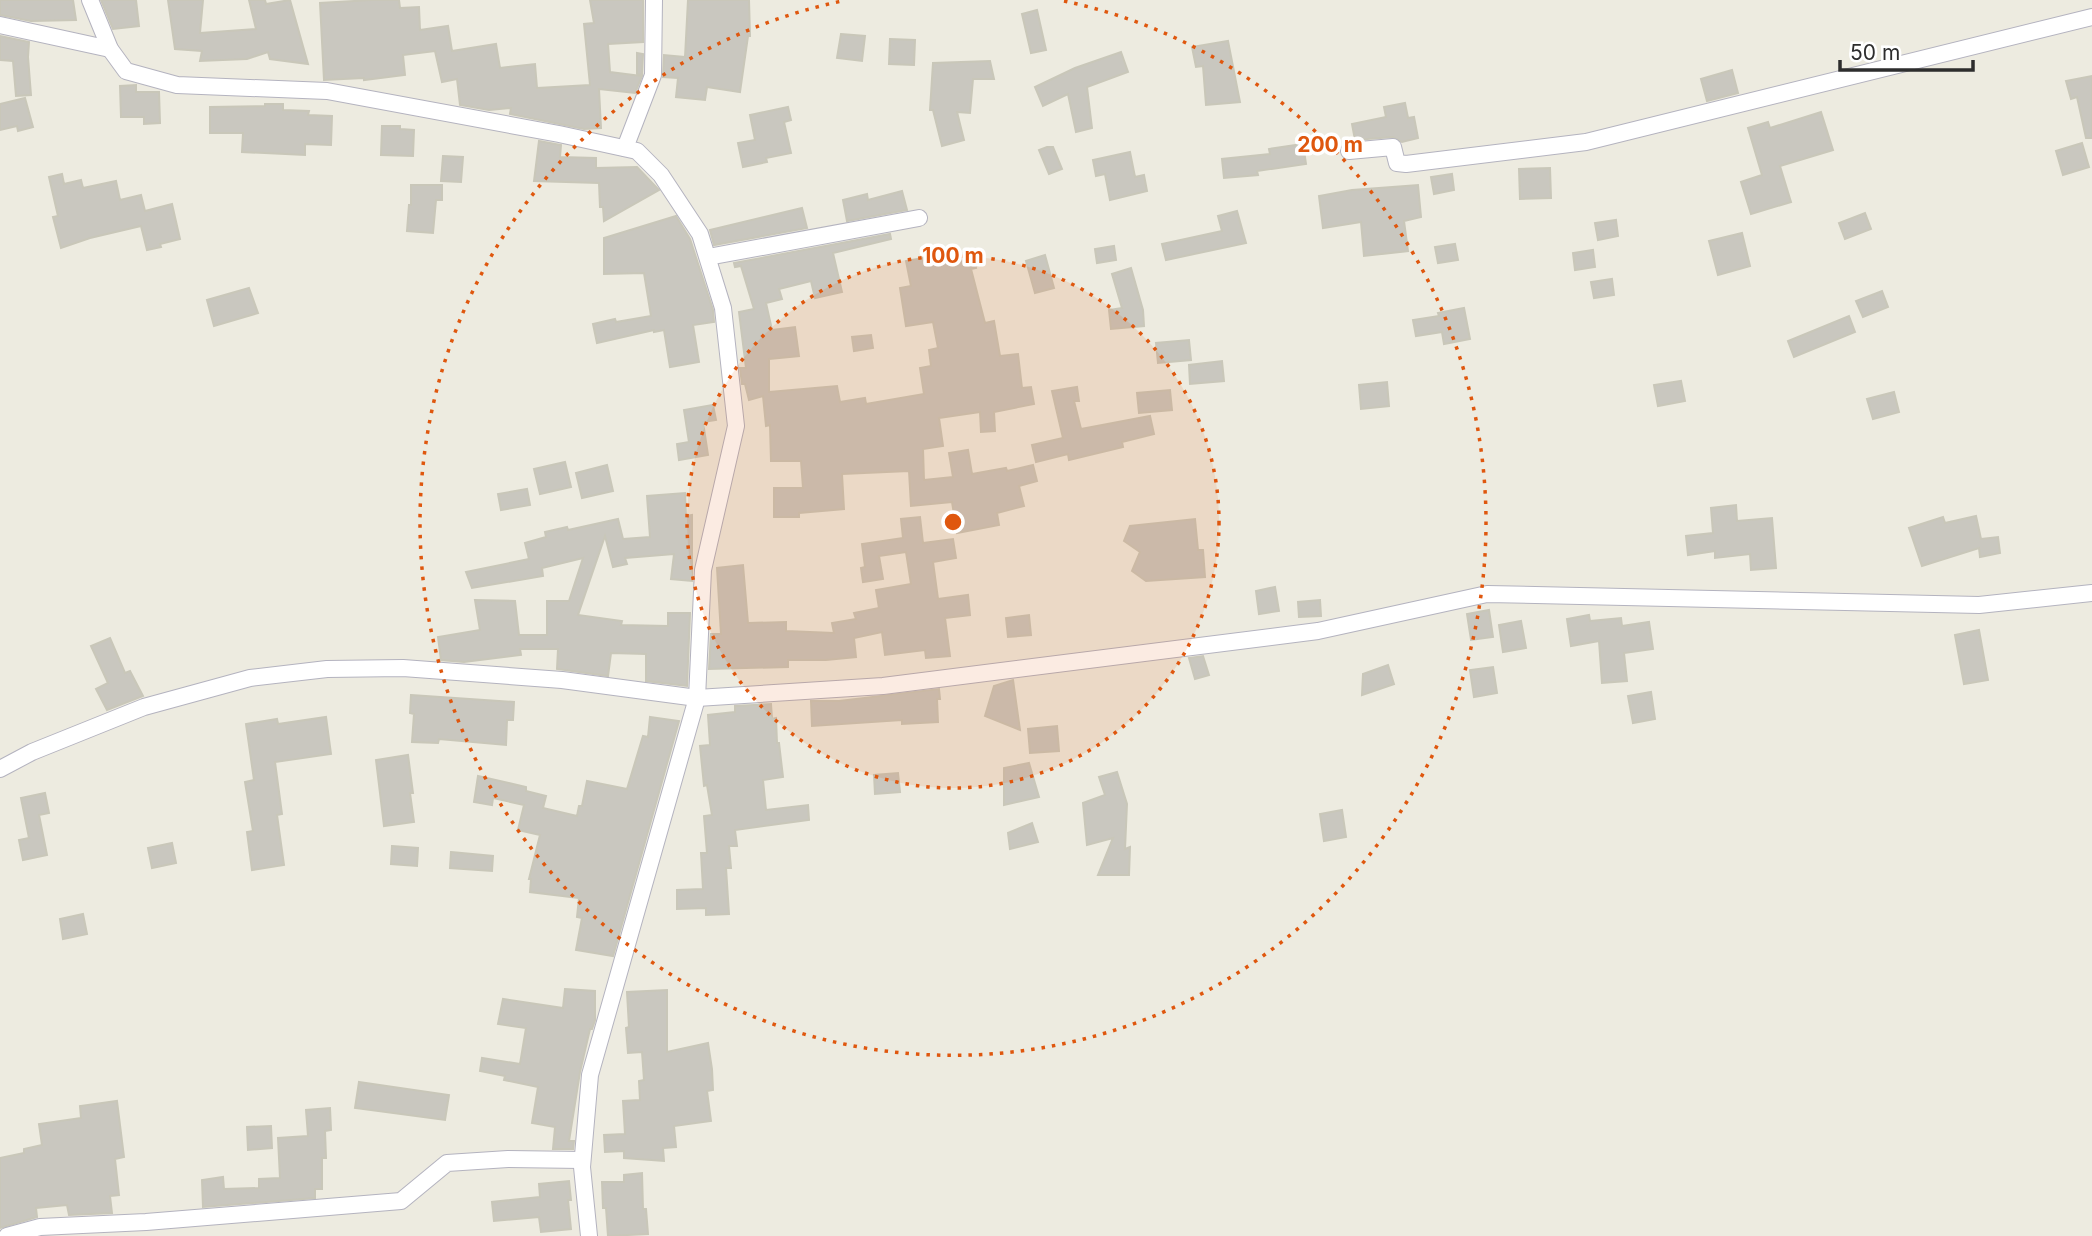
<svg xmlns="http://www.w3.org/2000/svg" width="2092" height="1236" viewBox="0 0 2092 1236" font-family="Inter,sans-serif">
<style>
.building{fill:#c9c7bf;stroke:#c9c7b9;stroke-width:2}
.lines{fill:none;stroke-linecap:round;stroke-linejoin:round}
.street-casing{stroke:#b4b3bf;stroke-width:18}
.street{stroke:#fff;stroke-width:16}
.ring{fill:none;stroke:#df570e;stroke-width:3.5;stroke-dasharray:3.5 7}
.centre{fill:#df570e;stroke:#fff;stroke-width:3.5}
.ring-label{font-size:21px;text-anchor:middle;font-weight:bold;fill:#df570e;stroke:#fff;stroke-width:7;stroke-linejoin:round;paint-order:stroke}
</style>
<rect width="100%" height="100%" fill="#edebe0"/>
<g class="building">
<polygon points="0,0 73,0 76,20 31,21 0,15"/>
<polygon points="101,0 136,0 139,26 113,29"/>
<polygon points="168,0 203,0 200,33 256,29 249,0 265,0 266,4 290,0 308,64 270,59 268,52 247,59 200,61 202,51 175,49"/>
<polygon points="371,0 399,0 400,8 419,7 420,30 448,26 452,51 496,44 500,68 535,64 537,88 590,85 584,24 594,23 590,0 643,0 643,42 608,44 610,72 642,76 635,93 599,89 601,128 584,129 510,114 511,108 489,110 460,105 457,79 442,82 435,51 403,55 405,75 364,80 364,78 324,80 320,3"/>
<polygon points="688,0 749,0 750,36 748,36 740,92 707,87 705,100 676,97 678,78 663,77 664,55 685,57"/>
<polygon points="1037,10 1046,50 1031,53 1022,14"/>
<polygon points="841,34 865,36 862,61 837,58"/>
<polygon points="0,36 29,42 28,57 31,95 16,96 13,61 0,60"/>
<polygon points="890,39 915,40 914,65 889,64"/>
<polygon points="1228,41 1240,102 1206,105 1203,66 1196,67 1192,47"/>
<polygon points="1121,52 1128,72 1087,87 1092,128 1076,132 1068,94 1043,106 1035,87 1075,68"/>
<polygon points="637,53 643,54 642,75 637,74"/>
<polygon points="990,61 994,79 973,79 970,113 957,112 964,140 942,146 933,110 930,110 933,63"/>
<polygon points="1732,70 1738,93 1707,101 1701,79"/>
<polygon points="2092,76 2092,138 2086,138 2077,97 2071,99 2066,81"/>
<polygon points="136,85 136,92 159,92 160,123 144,124 144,117 121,117 120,86"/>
<polygon points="25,98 33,127 18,131 17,126 0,130 0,104"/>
<polygon points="1405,103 1408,118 1414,117 1418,138 1402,142 1393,137 1355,140 1352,124 1386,117 1384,107"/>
<polygon points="265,104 283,104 283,110 309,111 308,115 332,116 331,145 305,144 305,155 242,152 243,133 210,133 210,107 265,106"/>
<polygon points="788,107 791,120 784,122 791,153 766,158 767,162 743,167 738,143 755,140 750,115"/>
<polygon points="1821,112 1833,150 1780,166 1791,202 1751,214 1741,182 1762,175 1748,128 1768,122 1770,128"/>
<polygon points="382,126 400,126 400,129 414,130 413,156 381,155"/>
<polygon points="539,141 561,145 560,157 596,158 596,168 637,167 659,190 604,221 603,207 600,207 599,183 534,181"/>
<polygon points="2082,143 2089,167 2063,175 2056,151"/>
<polygon points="1303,144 1306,164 1257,171 1258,175 1224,178 1222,159 1270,154 1269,149"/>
<polygon points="1047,147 1053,147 1062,169 1049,174 1039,150"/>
<polygon points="1130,152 1135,177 1144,175 1147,191 1110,200 1105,174 1096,176 1093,160"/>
<polygon points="443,156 463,157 461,182 441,181"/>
<polygon points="1550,168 1551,198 1520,199 1519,169"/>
<polygon points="62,174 64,184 81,180 83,188 116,181 120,200 141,195 145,211 172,204 180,239 160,244 161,247 147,250 141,226 90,238 61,248 53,217 58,216 49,177"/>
<polygon points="1452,174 1454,190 1434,194 1431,177"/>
<polygon points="411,185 442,185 442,200 436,200 433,233 407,231 409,205 411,205"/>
<polygon points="1418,185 1421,217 1404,221 1408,251 1364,256 1361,222 1323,228 1319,196 1352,190"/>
<polygon points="902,191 907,210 847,221 843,200 867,194 868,200"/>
<polygon points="802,208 807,228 714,245 710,230"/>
<polygon points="1237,211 1246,243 1166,260 1162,244 1222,231 1218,216"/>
<polygon points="1865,213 1871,229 1845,239 1839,223"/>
<polygon points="676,216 690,239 713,310 714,322 693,325 699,362 670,367 664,330 654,332 654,330 597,343 593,324 615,319 616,322 651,316 644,273 604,274 604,238"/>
<polygon points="1616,220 1618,236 1598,240 1595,223"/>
<polygon points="1742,233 1750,266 1718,275 1709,241"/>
<polygon points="890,234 891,239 833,253 842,292 815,298 811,281 779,289 782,299 766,303 772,330 795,327 799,356 769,359 769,392 837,386 840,402 865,398 866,404 924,394 920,368 931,366 929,350 938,348 933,322 906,326 900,288 911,286 906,261 923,258 924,264 956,257 956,255 973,251 976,268 971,269 985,323 994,321 1000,356 1018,354 1022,388 1031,387 1034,404 994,412 995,431 981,432 980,412 939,418 943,446 923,449 924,480 953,477 949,453 968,450 972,474 1006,468 1007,471 1033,465 1037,481 1019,486 1024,506 997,513 999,525 957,533 952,502 911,506 909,471 842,474 844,509 799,513 799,517 774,517 774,488 803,488 801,461 771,461 770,425 766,426 763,396 749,400 745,384 742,384 740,368 746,368 739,312 754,309 741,266 735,267 734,263"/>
<polygon points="1455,244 1458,260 1438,263 1435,247"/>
<polygon points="1114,246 1116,260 1097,263 1095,249"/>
<polygon points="1593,250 1595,267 1575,270 1573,253"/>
<polygon points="1045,255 1054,288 1035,293 1026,261"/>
<polygon points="1131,268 1143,310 1144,326 1111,329 1109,310 1122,308 1112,274"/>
<polygon points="1612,279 1614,295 1594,298 1591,282"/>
<polygon points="249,288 258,313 214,326 207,300"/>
<polygon points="1882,291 1888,307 1863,317 1856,301"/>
<polygon points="1464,308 1470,339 1444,344 1442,332 1416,336 1413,320 1439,316 1438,313"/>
<polygon points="1849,316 1855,332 1794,357 1788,341"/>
<polygon points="871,335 873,348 854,351 852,337"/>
<polygon points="1189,340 1191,360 1158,363 1156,343"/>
<polygon points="1222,361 1224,381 1190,384 1189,365"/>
<polygon points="1681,381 1685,401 1658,406 1654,385"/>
<polygon points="1387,382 1389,406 1361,409 1359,385"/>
<polygon points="1077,387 1079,401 1074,401 1081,429 1150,416 1154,434 1122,442 1123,447 1069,460 1068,454 1036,462 1032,445 1063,438 1052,391"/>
<polygon points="1170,390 1172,410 1139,413 1137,393"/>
<polygon points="1894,392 1899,412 1873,419 1867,399"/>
<polygon points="713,405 716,420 703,422 708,455 679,460 677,444 689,442 684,410"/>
<polygon points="565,462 571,487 540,494 534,469"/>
<polygon points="607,465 613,491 582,498 576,473"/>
<polygon points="527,489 530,505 501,510 498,494"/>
<polygon points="685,493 686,516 692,515 692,581 671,579 674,554 625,558 627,564 613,567 605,536 578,615 622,621 621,625 668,626 668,613 690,613 687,686 646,681 646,654 611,653 608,676 557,669 558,649 520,649 521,655 464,662 441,660 438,637 480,630 475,600 515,601 519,635 547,635 547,601 569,601 583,558 542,568 543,576 472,588 466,572 529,559 525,543 546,537 545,532 567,527 568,530 618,519 623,539 650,537 647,496"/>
<polygon points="1736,505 1737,521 1772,518 1776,568 1751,570 1750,554 1715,558 1715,551 1688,555 1686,536 1713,533 1711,508"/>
<polygon points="1976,516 1981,539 1998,537 2000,553 1980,557 1979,548 1922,566 1909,528 1943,517 1945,523"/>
<polygon points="920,517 923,543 953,539 956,558 933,562 938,599 968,595 970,615 945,618 950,656 926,658 925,650 885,655 882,632 854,638 856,657 826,660 788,660 788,667 709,669 711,634 721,634 717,568 743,565 748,623 786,622 786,631 834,633 832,623 856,619 854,613 879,608 876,590 911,584 906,552 879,556 883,579 863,582 861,568 865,567 862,544 903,538 901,519"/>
<polygon points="1195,519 1198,550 1203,550 1205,577 1146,581 1132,571 1140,552 1124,541 1130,526"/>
<polygon points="1275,587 1279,611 1259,614 1256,591"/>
<polygon points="1320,600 1321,616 1299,617 1298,602"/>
<polygon points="1489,610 1493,637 1471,640 1467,614"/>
<polygon points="1029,615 1031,635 1008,637 1006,618"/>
<polygon points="1589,615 1590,621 1621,618 1622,626 1649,622 1653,649 1624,653 1627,681 1602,683 1599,641 1571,646 1567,619"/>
<polygon points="1521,621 1526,648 1503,652 1499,625"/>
<polygon points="1979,630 1988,680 1964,684 1955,635"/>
<polygon points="110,638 125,673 130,671 143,696 107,710 96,689 108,683 91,646"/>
<polygon points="1203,656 1209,675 1195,679 1189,658"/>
<polygon points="1388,665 1394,684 1362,695 1363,674"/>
<polygon points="1493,667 1497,693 1474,697 1470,670"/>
<polygon points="1013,680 1020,730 985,716 994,686"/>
<polygon points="939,689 940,699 937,699 938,722 902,724 902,720 812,726 811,701 839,701"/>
<polygon points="1651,692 1655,719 1633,723 1628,696"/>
<polygon points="411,695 514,702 513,720 507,720 506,745 439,739 438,743 412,742 414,714 410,713"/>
<polygon points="771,704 772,719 776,718 777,743 779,743 783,777 763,780 766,810 808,805 809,820 735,830 737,846 729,846 731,868 726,868 729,914 706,915 706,908 677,909 677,890 703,889 701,853 707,853 704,816 712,815 707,785 704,786 700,746 710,745 708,715 735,712 735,706"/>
<polygon points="326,717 331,754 275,762 282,814 277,815 284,865 252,870 247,832 253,831 245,782 254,780 246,724 277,719 278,724"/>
<polygon points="650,717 679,721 613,956 576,950 582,918 577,917 579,898 530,892 531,879 529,879 540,835 518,830 524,805 493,798 492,805 474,802 478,776 526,787 526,791 546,796 543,808 577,816 579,806 582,806 587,781 627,789 643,736 648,737"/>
<polygon points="1057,726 1059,751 1030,753 1028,729"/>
<polygon points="408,755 413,793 410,793 414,822 384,826 376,760"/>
<polygon points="1029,763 1039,797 1004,805 1004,768"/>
<polygon points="1117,772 1127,804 1125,849 1130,847 1129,875 1098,875 1113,838 1087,845 1083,803 1105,795 1099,777"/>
<polygon points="898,773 900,792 875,794 874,775"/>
<polygon points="45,793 49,813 39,815 47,855 23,860 19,840 29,838 21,798"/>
<polygon points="1342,810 1346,837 1324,841 1320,814"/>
<polygon points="1032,823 1038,842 1010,849 1008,833"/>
<polygon points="172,843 176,863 152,868 148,848"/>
<polygon points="392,846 418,848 417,866 391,864"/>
<polygon points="451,852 493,856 492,871 450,868"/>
<polygon points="83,914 87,934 63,939 60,919"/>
<polygon points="565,989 595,991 595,1020 592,1029 590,1029 580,1072 569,1141 574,1141 573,1149 553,1149 555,1127 532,1123 538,1087 504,1080 505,1076 480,1071 482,1058 520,1064 526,1028 498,1024 503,999 563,1008"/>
<polygon points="667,990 667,1052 708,1043 712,1069 713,1090 707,1091 711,1121 674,1126 676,1147 663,1148 664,1161 624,1158 624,1151 605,1152 604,1135 625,1134 623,1101 640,1100 639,1081 644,1080 642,1052 628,1053 626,1028 629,1027 627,992"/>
<polygon points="359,1082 449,1095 445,1120 355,1108"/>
<polygon points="117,1101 124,1157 115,1159 119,1195 110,1196 112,1213 69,1215 67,1205 36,1208 37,1217 0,1228 0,1158 24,1153 24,1149 42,1145 39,1124 81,1118 80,1106"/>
<polygon points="330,1108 331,1130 325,1131 326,1158 322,1158 322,1189 315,1189 315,1198 203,1207 202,1180 223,1177 224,1189 259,1188 259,1179 280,1178 278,1138 308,1136 306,1110"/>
<polygon points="271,1126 272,1148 248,1150 247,1127"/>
<polygon points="642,1173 643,1209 646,1209 648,1234 608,1236 606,1208 603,1208 602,1182 624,1182 624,1175"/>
<polygon points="569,1181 571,1200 568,1200 571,1229 541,1232 539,1217 494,1221 492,1202 540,1197 539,1184"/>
</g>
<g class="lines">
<g class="street-casing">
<g id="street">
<polyline points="90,0 110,49 126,71 177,85 327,91 559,134 637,151 661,175 700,234 723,308 736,426 703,570 697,698 590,1075 582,1167 589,1236"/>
<polyline points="0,25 110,49"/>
<polyline points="625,148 653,75 654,0"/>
<polyline points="1349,151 1393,147 1397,163 1406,164 1586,142 2092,17"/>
<polyline points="708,257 919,218"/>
<polyline points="0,769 32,752 144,707 250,678 327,669 403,668 562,680 697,698 883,686 1318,631 1487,594 1979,605 2092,593"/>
<polyline points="7,1236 40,1227 146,1222 401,1201 447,1163 508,1159 582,1160"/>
</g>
</g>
<use href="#street" class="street"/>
</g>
<circle cx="953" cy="522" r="266" fill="#df570e" fill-opacity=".12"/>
<g class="ring">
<circle cx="953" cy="522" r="266"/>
<path d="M1064 1A533 533 0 1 1 842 1"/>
</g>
<circle cx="953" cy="522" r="10" class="centre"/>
<g class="ring-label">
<text x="1330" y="152">200 m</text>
<text x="953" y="263">100 m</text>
</g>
<path d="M1840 60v10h133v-10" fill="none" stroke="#2d2d2d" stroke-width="3.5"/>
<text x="1850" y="60" font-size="21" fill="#2d2d2d" stroke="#ffffff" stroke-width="5" paint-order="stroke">50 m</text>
</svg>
